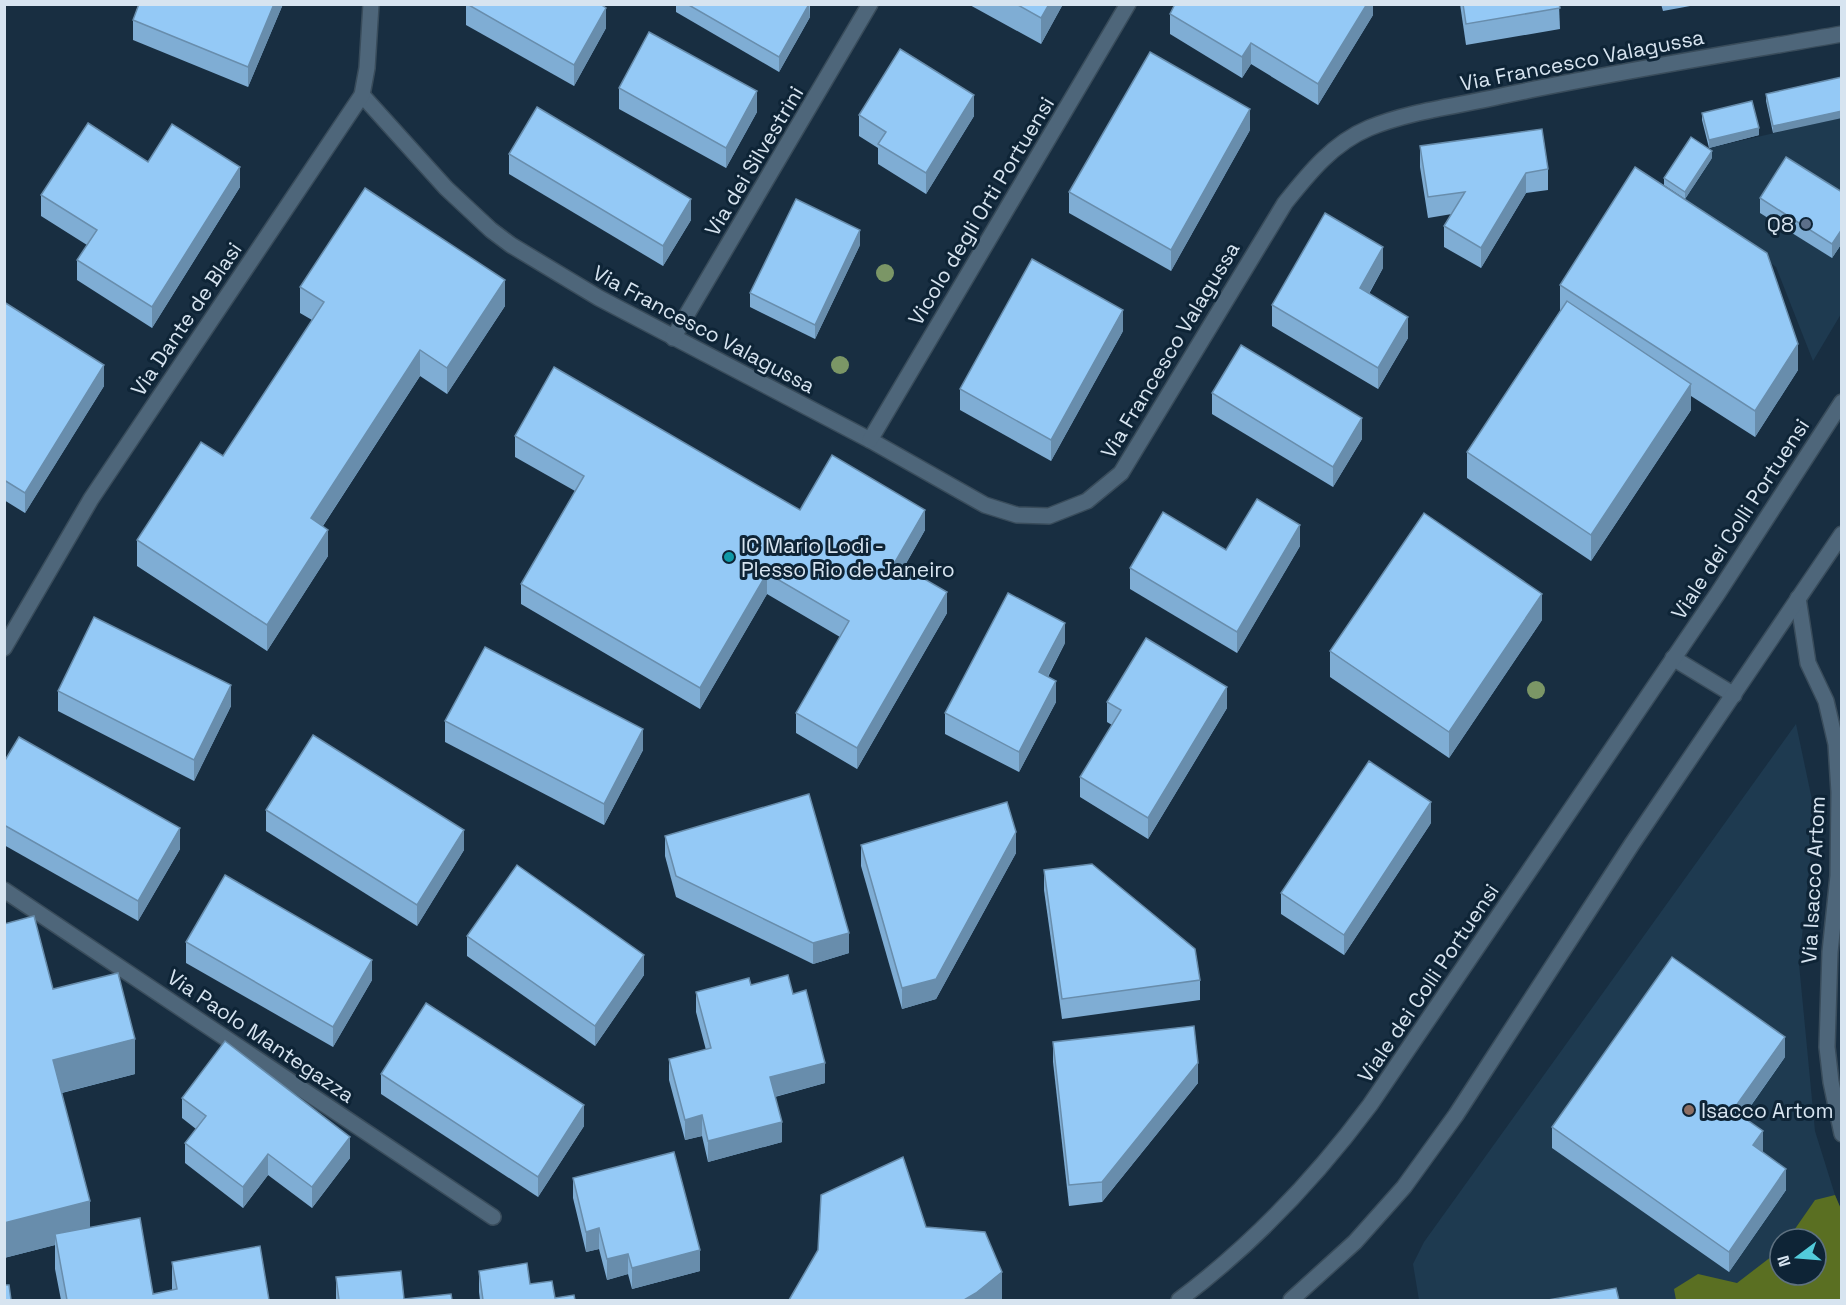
<svg xmlns="http://www.w3.org/2000/svg" width="1846" height="1305" viewBox="0 0 1846 1305" font-family="'Space Grotesk',sans-serif">
<style>
.built{fill:#1e3a50;fill-rule:evenodd}
.forest{fill:#5a6f22}
.lines{fill:none;stroke-linecap:round;stroke-linejoin:round}
.street-casing{stroke:#394c5b;stroke-width:18}
.secondary-casing{stroke:#394c5b;stroke-width:18}
.street{stroke:#4e667a;stroke-width:15}
.secondary{stroke:#4e667a;stroke-width:15}
.tree{fill:#7b9666}
.wall{fill:#7fadd4}
.shaded-wall{fill:#688dac}
.building{fill:#94c9f6;stroke:#688dac;stroke-width:1.5}
.service-dot{fill:#5c6f8a;stroke:#0e2436;stroke-width:2}
.culture-dot{fill:#0f9aa8;stroke:#0e2436;stroke-width:2}
.education-dot{fill:#8d6e63;stroke:#0e2436;stroke-width:2}
.labels{text-anchor:middle;dominant-baseline:central;stroke-width:6;stroke-linejoin:round;paint-order:stroke}
.street-label{font-size:21px;fill:#d7e4f0;stroke:#0e2436}
.poi-label{font-size:21px;fill:#d7e4f0;stroke:#0e2436;text-anchor:start}
</style>
<rect width="100%" height="100%" fill="#182e41"/>
<g class="built">
<polygon points="1841,118 1841,314 1813,361 1776,267 1685,199 1712,158 1709,148"/>
<path d="M1796 724 1815 814 1799 964 1815 1131 1835 1195 1841 1209V1300H1419L1413 1264 1424 1242ZM1780 1239H1816V1275H1780Z"/>
</g>
<polygon class="forest" points="1835,1195 1841,1209 1841,1300 1676,1300 1674,1289 1698,1274 1737,1283 1780,1250 1780,1275 1816,1275 1816,1239 1788,1239 1815,1200"/>
<g class="lines">
<g class="street-casing">
<g id="street">
<path d="M362 95 446 188 491 230 511 245 599 298 870 440 985 505 1017 515 1049 516 1087 501 1121 473 1285 203C1309 173 1333 143 1369 128 1410 111 1458 106 1501 96 1614 72 1728 54 1842 34"/>
<polyline points="673,338 870,4"/>
<polyline points="870,440 1128,4"/>
<polyline points="1798,598 1808,663 1826,701 1836,744 1839,792 1838,876 1830,952 1827,1047 1831,1082 1842,1134"/>
<polyline points="4,648 91,499 362,95 367,68 371,4"/>
<polyline points="1673,658 1734,695"/>
<polyline points="4,890 493,1217"/>
</g>
</g>
<g class="secondary-casing">
<g id="secondary">
<path d="M1179 1300C1252 1245 1315 1179 1370 1105L1718 593 1842 402"/>
<polyline points="1291,1300 1355,1242 1404,1187 1456,1115 1632,844 1842,534"/>
</g>
</g>
<use href="#street" class="street"/>
<use href="#secondary" class="secondary"/>
</g>
<g class="tree">
<circle cx="885" cy="273" r="9"/>
<circle cx="840" cy="365" r="9"/>
<circle cx="1536" cy="690" r="9"/>
</g>
<g class="wall">
<polygon points="139,4 283,4 248,87 133,40 133,20"/>
<polygon points="466,4 600,4 606,28 574,86 466,25"/>
<polygon points="676,4 810,4 810,17 779,72 676,12"/>
<polygon points="968,4 1063,4 1041,44"/>
<polygon points="1373,4 1373,15 1318,105 1251,64 1242,78 1170,34 1170,14"/>
<polygon points="1460,4 1559,4 1560,29 1466,45"/>
<polygon points="1661,4 1701,4 1663,11"/>
<polygon points="1842,77 1773,133 1766,101 1766,94"/>
<polygon points="619,88 757,112 726,168 619,109"/>
<polygon points="1702,113 1759,135 1709,148 1702,120"/>
<polygon points="859,115 974,116 926,194 878,164 878,148 859,136"/>
<polygon points="1250,130 1171,271 1069,213 1069,192"/>
<polygon points="1420,146 1548,169 1548,190 1526,193 1481,268 1444,247 1444,226 1452,214 1428,218 1420,167"/>
<polygon points="509,154 691,220 663,266 509,174"/>
<polygon points="1712,158 1685,199 1664,185 1664,178"/>
<polygon points="148,162 240,187 152,328 77,280 77,260 87,245 41,216 41,195"/>
<polygon points="1842,192 1842,243 1832,258 1760,213 1760,198"/>
<polygon points="860,245 815,339 750,307 750,293"/>
<polygon points="1383,268 1369,294 1408,338 1378,389 1272,326 1272,305"/>
<polygon points="1560,285 1798,370 1755,437 1691,396 1691,410 1591,561 1467,478 1467,452 1560,311"/>
<polygon points="300,287 505,306 447,394 420,376 323,526 328,556 267,651 137,566 137,540 223,456 312,320 300,313"/>
<polygon points="4,302 104,386 25,513 4,500"/>
<polygon points="1123,331 1051,461 960,410 960,389"/>
<polygon points="1212,393 1362,439 1333,487 1212,414"/>
<polygon points="515,436 800,510 925,530 904,567 947,613 857,769 796,733 796,713 840,637 767,594 700,709 521,604 521,584 575,491 515,457"/>
<polygon points="1300,546 1237,653 1130,589 1130,568 1226,550"/>
<polygon points="1542,620 1449,758 1330,677 1330,651"/>
<polygon points="1065,643 1048,677 1056,702 1019,772 945,734 945,713"/>
<polygon points="58,691 231,706 194,781 58,711"/>
<polygon points="1107,702 1227,708 1148,839 1080,797 1080,777 1112,725 1107,722"/>
<polygon points="445,721 643,750 604,825 445,742"/>
<polygon points="4,762 180,849 138,921 4,845"/>
<polygon points="266,810 464,850 417,926 266,831"/>
<polygon points="1431,823 1344,955 1281,914 1281,893"/>
<polygon points="665,836 849,953 813,964 676,897 665,856"/>
<polygon points="861,845 1016,853 936,999 902,1009 861,866"/>
<polygon points="1044,870 1200,980 1200,1000 1062,1019 1044,890"/>
<polygon points="4,924 53,989 135,1074 62,1093 90,1227 153,1294 172,1290 172,1262 269,1300 61,1300 55,1269 55,1245 4,1258"/>
<polygon points="467,936 644,975 595,1046 467,956"/>
<polygon points="186,942 372,980 333,1047 186,963"/>
<polygon points="751,985 793,994 825,1083 775,1097 782,1142 708,1162 702,1136 685,1140 669,1080 669,1059 706,1050 696,1012 696,992"/>
<polygon points="1053,1042 1198,1083 1102,1202 1069,1206 1053,1062"/>
<polygon points="1785,1057 1743,1117 1763,1152 1786,1190 1729,1272 1552,1148 1552,1127"/>
<polygon points="381,1074 584,1126 538,1197 381,1094"/>
<polygon points="182,1098 350,1158 312,1208 268,1175 243,1208 185,1163 185,1143 196,1129 182,1118"/>
<polygon points="573,1178 700,1271 632,1289 628,1274 607,1280 599,1249 586,1252 573,1198"/>
<polygon points="479,1271 530,1284 555,1298 575,1300 480,1300 479,1292"/>
<polygon points="336,1277 404,1299 452,1300 336,1300"/>
</g>
<g class="shaded-wall">
<polygon points="274,4 283,4 248,87 248,67"/>
<polygon points="809,4 810,17 779,72 779,57"/>
<polygon points="1049,4 1063,4 1041,44 1041,18"/>
<polygon points="1367,4 1373,4 1373,15 1318,105 1318,84"/>
<polygon points="606,8 606,28 574,86 574,65"/>
<polygon points="1251,43 1251,64 1242,78 1242,57"/>
<polygon points="757,91 757,112 726,168 726,148"/>
<polygon points="974,95 974,116 926,194 926,173"/>
<polygon points="1250,109 1250,130 1171,271 1171,250"/>
<polygon points="1842,111 1842,118 1773,133 1773,126"/>
<polygon points="1759,128 1759,135 1709,148 1709,140"/>
<polygon points="1712,151 1712,158 1685,199 1685,192"/>
<polygon points="240,167 240,187 152,328 152,307"/>
<polygon points="1526,173 1526,193 1481,268 1481,248"/>
<polygon points="691,199 691,220 663,266 663,246"/>
<polygon points="1842,229 1842,243 1832,258 1832,244"/>
<polygon points="860,230 860,245 815,339 815,325"/>
<polygon points="1383,247 1383,268 1360,309 1360,288"/>
<polygon points="505,280 505,306 447,394 447,368"/>
<polygon points="1123,310 1123,331 1051,461 1051,440"/>
<polygon points="1408,317 1408,338 1378,389 1378,368"/>
<polygon points="1798,344 1798,370 1755,437 1755,411"/>
<polygon points="420,350 420,376 311,544 311,518"/>
<polygon points="104,365 104,386 25,513 25,493"/>
<polygon points="1691,384 1691,410 1591,561 1591,535"/>
<polygon points="1362,418 1362,439 1333,487 1333,467"/>
<polygon points="925,510 925,530 895,583 895,562"/>
<polygon points="1300,525 1300,546 1237,653 1237,632"/>
<polygon points="328,530 328,556 267,651 267,625"/>
<polygon points="767,573 767,594 700,709 700,688"/>
<polygon points="947,592 947,613 857,769 857,748"/>
<polygon points="1542,594 1542,620 1449,758 1449,732"/>
<polygon points="1065,623 1065,643 1039,693 1039,672"/>
<polygon points="1056,681 1056,702 1019,772 1019,752"/>
<polygon points="231,685 231,706 194,781 194,760"/>
<polygon points="1227,687 1227,708 1148,839 1148,818"/>
<polygon points="643,729 643,750 604,825 604,804"/>
<polygon points="1431,802 1431,823 1344,955 1344,935"/>
<polygon points="180,828 180,849 138,921 138,901"/>
<polygon points="464,830 464,850 417,926 417,905"/>
<polygon points="1016,832 1016,853 936,999 902,1009 902,988"/>
<polygon points="849,933 849,953 813,964 813,943"/>
<polygon points="644,955 644,975 595,1046 595,1026"/>
<polygon points="372,960 372,980 333,1047 333,1027"/>
<polygon points="1785,1037 1785,1057 1733,1131 1733,1110"/>
<polygon points="135,1039 135,1074 53,1095 53,1060"/>
<polygon points="825,1063 825,1083 770,1098 770,1077"/>
<polygon points="1198,1063 1198,1083 1102,1202 1102,1182"/>
<polygon points="584,1105 584,1126 538,1197 538,1177"/>
<polygon points="702,1115 702,1136 685,1140 685,1120"/>
<polygon points="782,1122 782,1142 708,1162 708,1141"/>
<polygon points="1763,1131 1763,1152 1753,1166 1753,1145"/>
<polygon points="350,1137 350,1158 312,1208 312,1187"/>
<polygon points="268,1154 268,1175 243,1208 243,1187"/>
<polygon points="1786,1169 1786,1190 1729,1272 1729,1252"/>
<polygon points="90,1201 90,1236 55,1234 55,1245 4,1258 4,1223"/>
<polygon points="599,1228 599,1249 586,1252 586,1232"/>
<polygon points="700,1250 700,1271 632,1289 632,1268"/>
<polygon points="628,1254 628,1274 607,1280 607,1259"/>
<polygon points="1002,1272 1002,1299 999,1300 964,1300"/>
</g>
<g class="building">
<polygon points="139,4 274,4 248,67 133,20"/>
<polygon points="467,4 600,4 606,8 574,65"/>
<polygon points="687,4 809,4 779,57"/>
<polygon points="1016,4 1049,4 1041,18"/>
<polygon points="1175,4 1367,4 1318,84 1251,43 1242,57 1170,14"/>
<polygon points="1463,4 1559,4 1560,8 1466,24"/>
<polygon points="649,32 757,91 726,148 619,88"/>
<polygon points="900,49 974,95 926,173 878,144 886,132 859,115"/>
<polygon points="1150,52 1250,109 1171,250 1069,192"/>
<polygon points="1842,77 1842,111 1773,126 1766,94"/>
<polygon points="1752,101 1759,128 1709,140 1702,113"/>
<polygon points="537,107 691,199 663,246 509,154"/>
<polygon points="88,123 148,162 172,124 240,167 152,307 77,260 97,230 41,195"/>
<polygon points="1542,129 1548,169 1526,173 1481,248 1444,226 1465,192 1428,197 1420,146"/>
<polygon points="1691,137 1712,151 1685,192 1664,178"/>
<polygon points="1786,157 1842,192 1842,229 1832,244 1760,198"/>
<polygon points="1635,167 1767,253 1798,344 1755,411 1560,285"/>
<polygon points="365,188 505,280 447,368 420,350 311,518 328,530 267,625 137,540 201,442 223,456 324,302 300,287"/>
<polygon points="796,199 860,230 815,325 750,293"/>
<polygon points="1325,213 1383,247 1360,288 1408,317 1378,368 1272,305"/>
<polygon points="1032,259 1123,310 1051,440 960,389"/>
<polygon points="1567,301 1691,384 1591,535 1467,452"/>
<polygon points="4,302 104,365 25,493 4,480"/>
<polygon points="1241,345 1362,418 1333,467 1212,393"/>
<polygon points="554,367 800,510 832,455 925,510 895,562 947,592 857,748 796,713 849,621 767,573 700,688 521,584 584,476 515,436"/>
<polygon points="1257,499 1300,525 1237,632 1130,568 1163,512 1226,550"/>
<polygon points="1424,513 1542,594 1449,732 1330,651"/>
<polygon points="1008,593 1065,623 1039,672 1056,681 1019,752 945,713"/>
<polygon points="94,617 231,685 194,760 58,691"/>
<polygon points="1146,638 1227,687 1148,818 1080,777 1121,710 1107,702"/>
<polygon points="485,647 643,729 604,804 445,721"/>
<polygon points="313,735 464,830 417,905 266,810"/>
<polygon points="19,737 180,828 138,901 4,825 4,762"/>
<polygon points="1369,761 1431,802 1344,935 1281,893"/>
<polygon points="809,794 849,933 813,943 676,876 665,836"/>
<polygon points="1007,802 1016,832 936,979 902,988 861,845"/>
<polygon points="1092,864 1195,949 1200,980 1062,999 1044,870"/>
<polygon points="517,865 644,955 595,1026 467,936"/>
<polygon points="225,875 372,960 333,1027 186,942"/>
<polygon points="34,916 53,989 118,973 135,1039 53,1060 90,1201 4,1223 4,924"/>
<polygon points="1672,957 1785,1037 1733,1110 1763,1131 1753,1145 1786,1169 1729,1252 1552,1127"/>
<polygon points="788,975 793,994 806,990 825,1063 770,1077 782,1122 708,1141 702,1115 685,1120 669,1059 711,1048 696,992 749,978 751,985"/>
<polygon points="426,1003 584,1105 538,1177 381,1074"/>
<polygon points="1194,1026 1198,1063 1102,1182 1069,1185 1053,1042"/>
<polygon points="225,1041 350,1137 312,1187 268,1154 243,1187 185,1143 206,1116 182,1098"/>
<polygon points="674,1152 700,1250 632,1268 628,1254 607,1259 599,1228 586,1232 573,1178"/>
<polygon points="903,1157 926,1227 985,1232 1002,1272 976,1293 964,1300 789,1300 818,1250 821,1195"/>
<polygon points="140,1218 153,1294 177,1289 172,1262 260,1246 269,1300 67,1300 55,1234"/>
<polygon points="527,1263 530,1284 552,1281 555,1298 574,1295 575,1300 483,1300 479,1271"/>
<polygon points="401,1271 404,1299 451,1294 452,1300 339,1300 336,1277"/>
<polygon points="4,1285 9,1285 11,1300 4,1300"/>
<polygon points="1616,1288 1619,1300 1548,1300"/>
</g>
<circle class="service-dot" cx="1806" cy="224" r="6"/>
<circle class="culture-dot" cx="729" cy="557" r="6"/>
<circle class="education-dot" cx="1689" cy="1110" r="6"/>
<g class="labels">
<g class="street-label">
<text transform="translate(1582 60) rotate(-11)">Via Francesco Valagussa</text>
<text transform="translate(754 161) rotate(-59)">Via dei Silvestrini</text>
<text transform="translate(981 211) rotate(-59)">Vicolo degli Orti Portuensi</text>
<text transform="translate(186 319) rotate(-56)">Via Dante de Blasi</text>
<text transform="translate(704 329) rotate(28)">Via Francesco Valagussa</text>
<text transform="translate(1170 350) rotate(-59)">Via Francesco Valagussa</text>
<text transform="translate(1740 519) rotate(-57)">Viale dei Colli Portuensi</text>
<text transform="translate(1813 880) rotate(-87)">Via Isacco Artom</text>
<text transform="translate(1428 983) rotate(-56)">Viale dei Colli Portuensi</text>
<text transform="translate(261 1036) rotate(34)">Via Paolo Mantegazza</text>
</g>
<g class="poi-label">
<text x="1794" y="224" text-anchor="end">Q8</text>
<text x="741" y="545">IC Mario Lodi -<tspan x="741" dy="24">Plesso Rio de Janeiro</tspan></text>
<text x="1701" y="1110">Isacco Artom</text>
</g>
</g>
<rect width="1846" height="1305" fill="none" stroke="#d7e4f0" stroke-width="12"/>
<g transform="translate(1798 1257) rotate(254)"><circle r="28" fill="#0e2436" stroke="#5e7180" stroke-width="1.5"/>
<path d="M0-4.5L10 22L0 15L-10 22Z" fill="#52cbda"/>
<text y="-9" font-size="16" font-weight="bold" text-anchor="middle" fill="#d7e4f0">N</text>
</g>
</svg>
